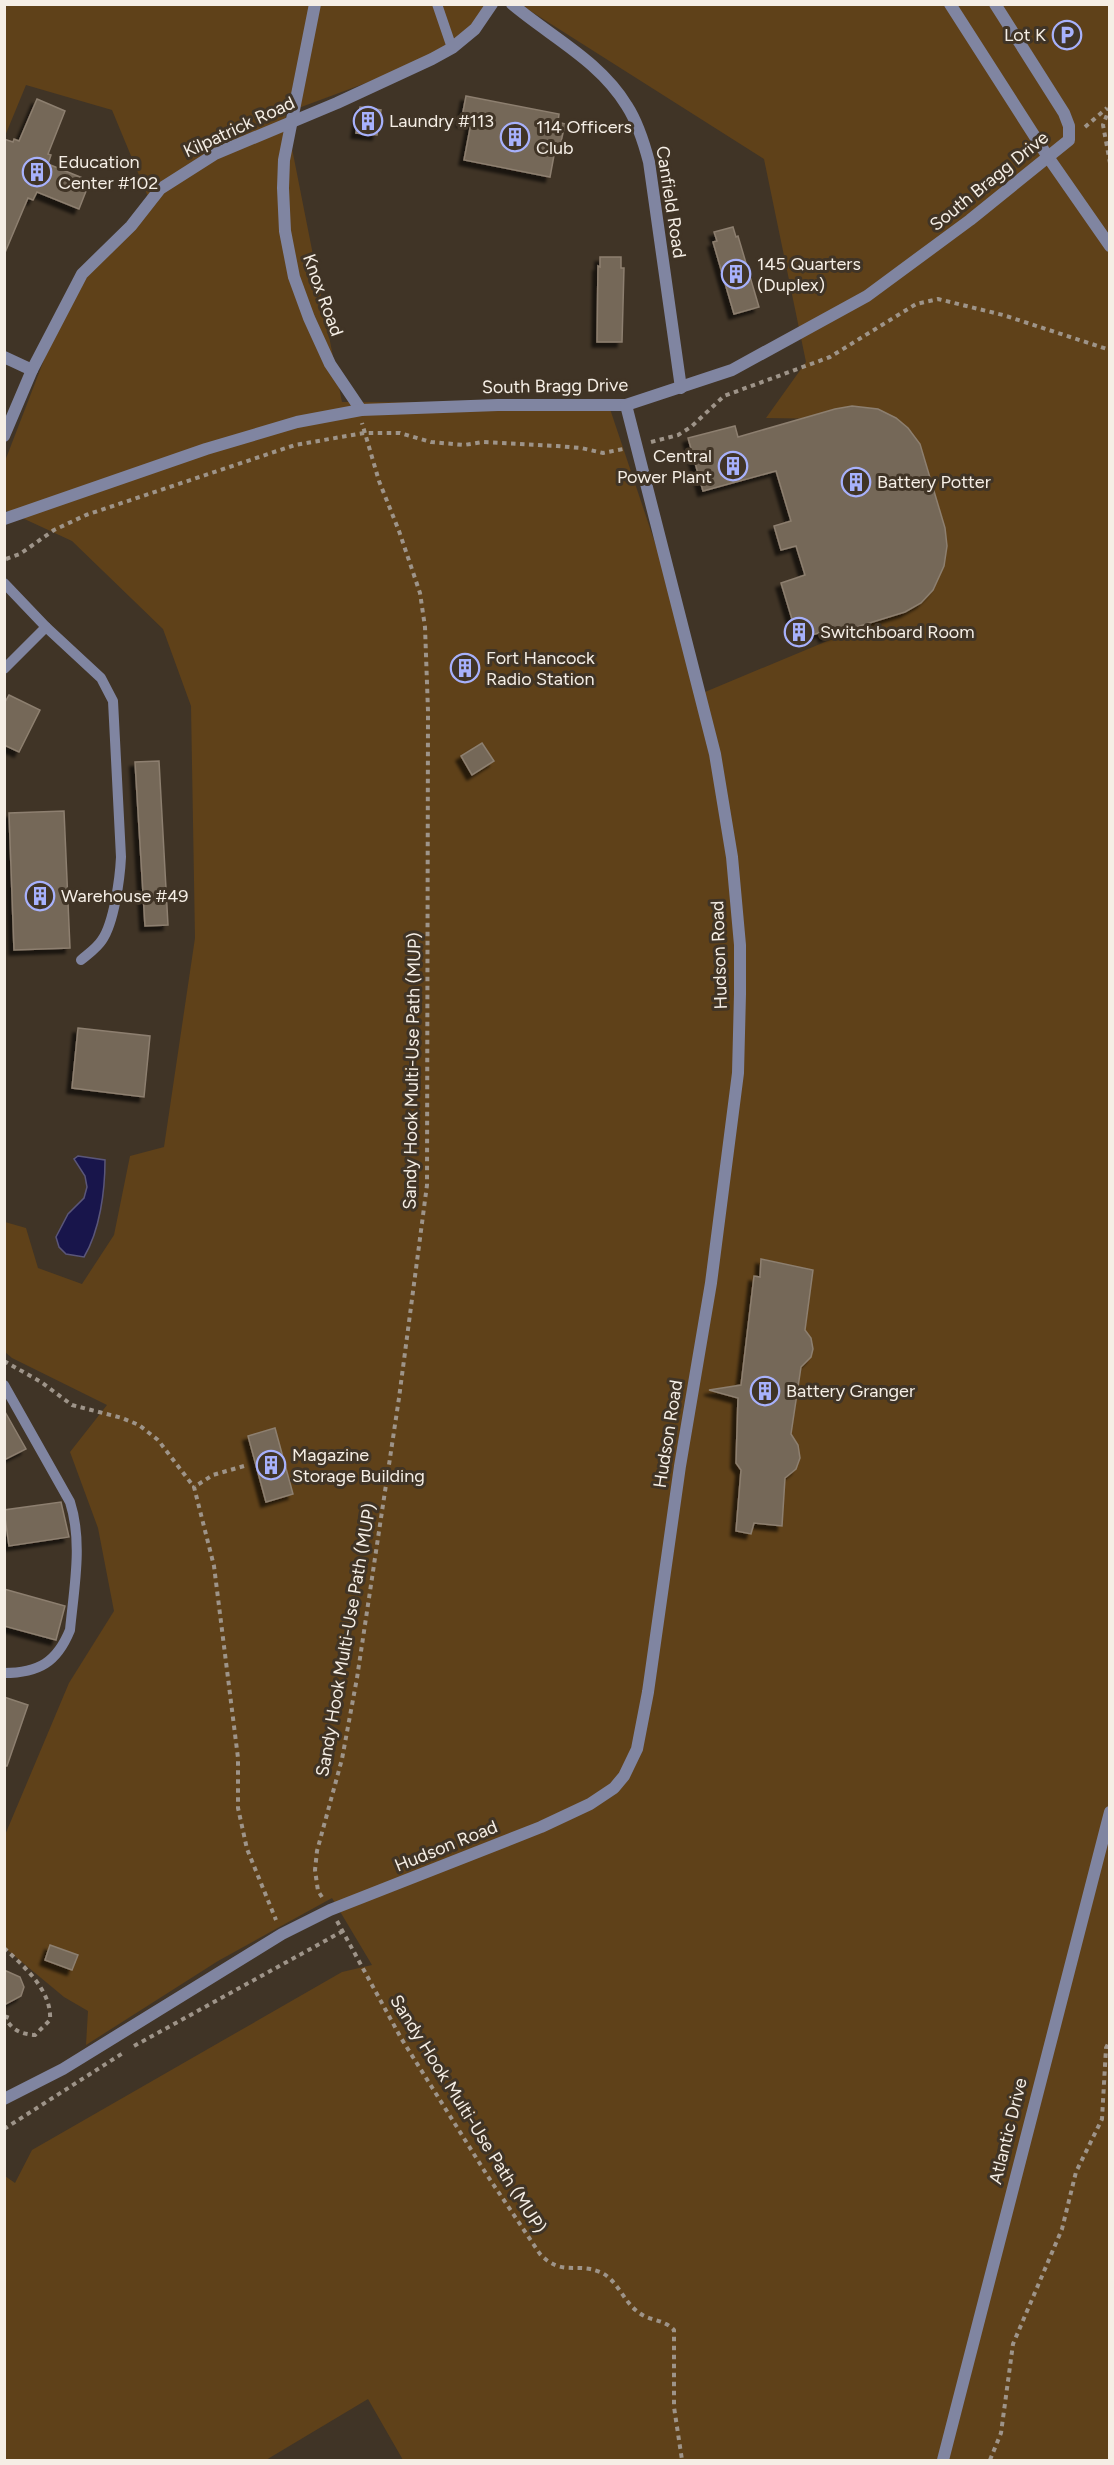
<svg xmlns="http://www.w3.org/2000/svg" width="1114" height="2465" viewBox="0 0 1114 2465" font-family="Figtree,sans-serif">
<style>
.green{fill:#5f4119}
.water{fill:#18154b;stroke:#5a5679;stroke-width:1.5}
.building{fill:#756858;stroke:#8d7f6f;stroke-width:1.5;filter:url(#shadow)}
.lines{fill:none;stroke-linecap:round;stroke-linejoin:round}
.path{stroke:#9e9489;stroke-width:4;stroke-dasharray:4.5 4.5;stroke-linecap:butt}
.service{stroke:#8085a1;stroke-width:10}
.minor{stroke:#8085a1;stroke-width:12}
.tertiary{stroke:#8085a1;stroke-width:12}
.labels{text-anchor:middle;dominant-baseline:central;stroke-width:6;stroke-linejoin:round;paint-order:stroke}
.poi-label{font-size:18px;fill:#f5eee5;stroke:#403426;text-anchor:start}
.street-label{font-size:18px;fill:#f5eee5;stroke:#403426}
</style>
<defs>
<filter id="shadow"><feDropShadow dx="-5" dy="5" stdDeviation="1.5" flood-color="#0009"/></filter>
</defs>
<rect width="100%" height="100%" fill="#403426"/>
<polygon class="green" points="5,5 494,5 455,50 285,113 342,402 608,403 705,692 899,611 894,420 766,418 806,362 764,159 521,5 1109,5 1109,2460 403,2460 368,2399 266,2460 5,2460 5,2176 15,2183 32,2150 342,1972 372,1965 332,1898 218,1961 86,2045 88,2011 64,1997 5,1948 5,1835 69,1683 114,1611 98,1528 70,1452 107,1405 12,1358 5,1352 5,1222 26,1228 38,1268 82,1284 114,1235 130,1156 164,1147 195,938 191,706 163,629 72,541 5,510 5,461 69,295 151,204 112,110 26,85 5,136"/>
<path class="water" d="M78 1156 105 1160C105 1191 100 1230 84 1257L66 1254 59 1247 56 1237 68 1214 84 1198 87 1187 85 1176 74 1159Z"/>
<g class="building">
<polygon points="466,96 559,114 558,122 565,124 559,151 555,150 550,177 464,160 471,123 461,122"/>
<polygon points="37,99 65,111 48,154 51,155 48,164 90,181 79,209 37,192 33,200 28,198 4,255 4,139 13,142 14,139 19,141"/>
<polygon points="360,107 381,110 377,135 356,133"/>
<polygon points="733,227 736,237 738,236 759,307 734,314 713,242 717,241 714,232"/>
<polygon points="600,257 621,257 621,268 624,268 622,342 597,342 598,266 600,267"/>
<polygon points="852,406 878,409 896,418 908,428 920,444 945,528 947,546 944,566 933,590 921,603 905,612 824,637 822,632 798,639 781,583 805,575 796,546 781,550 774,526 791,521 776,471 703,491 688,438 735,426 738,437 835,409"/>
<polygon points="9,695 40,710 19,752 4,745 4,704"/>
<polygon points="482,743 494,761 472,775 461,756"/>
<polygon points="159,761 168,925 145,926 135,762"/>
<polygon points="64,811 70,948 14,950 9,813"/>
<polygon points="78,1028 150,1036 144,1097 72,1088"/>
<polygon points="761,1259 813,1270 805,1330 811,1338 813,1349 811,1357 801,1367 791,1434 798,1445 800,1458 796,1469 785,1478 782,1526 754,1523 751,1534 736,1531 741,1470 736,1463 738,1398 709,1390 741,1385 754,1276 760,1277"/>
<polygon points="4,1410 26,1449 4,1460"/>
<polygon points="275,1428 293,1494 266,1502 248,1436"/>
<polygon points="61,1502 69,1537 9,1546 4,1510"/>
<polygon points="4,1589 65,1606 56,1640 4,1626"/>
<polygon points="4,1697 28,1705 7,1766 4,1766"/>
<polygon points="50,1945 78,1955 72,1970 45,1960"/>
<polygon points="4,1970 20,1977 24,1987 21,1996 4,2005"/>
</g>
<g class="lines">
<g class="path">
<polyline points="1110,107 1103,125 1110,163"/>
<polyline points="1085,127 1107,108"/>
<polyline points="651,442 678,435 691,427 724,396 830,357 916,304 938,299 1003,315 1110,350"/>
<polyline points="6,559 20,554 54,530 86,515 295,445 364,433 400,433 431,442 464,445 483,442 557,446 581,448 603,453 623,449"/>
<polyline points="4,1361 41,1382 72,1405 122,1418 139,1425 158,1440 194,1487"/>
<polyline points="244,1466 213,1475 194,1487 214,1566 238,1758 238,1808 247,1849 276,1920"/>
<polyline points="322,1897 318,1891 315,1870 317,1851 342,1759 357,1678 399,1398 427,1185 428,711 425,627 420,593 399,531 379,481 362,423"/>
<path d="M337 1921 401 2038 487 2175 540 2254C562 2277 576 2262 600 2272 617 2279 623 2301 638 2312 649 2321 664 2319 674 2330V2407L682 2460"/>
<path d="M4 1948C25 1967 52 1991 50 2020L35 2035C22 2034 13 2031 6 2019L8 2014 4 2012"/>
<polyline points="134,2046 343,1931"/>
<polyline points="4,2129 123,2053"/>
<polyline points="990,2460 1001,2433 1013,2344 1062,2229 1076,2172 1102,2119 1106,2048 1110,2040"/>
</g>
<g class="service">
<polyline points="437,4 452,48"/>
<path d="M4 583 46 627 101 678 113 701 121 857C120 878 114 923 102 940 97 948 88 954 81 960"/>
<polyline points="4,669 46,627"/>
<path d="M4 1385 70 1502C83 1542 74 1588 70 1630 57 1662 39 1673 4 1673"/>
</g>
<g class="minor">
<polyline points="315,4 284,160 283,188 285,231 294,277 309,318 330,364 361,410"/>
<path d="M512 4C551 37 600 61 627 106 638 123 644 143 649 162L681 388"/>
<polyline points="950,4 1048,157 1110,246"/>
<polyline points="4,357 32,370"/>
<polyline points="4,436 32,370 82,274 131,226 160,189 215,154 337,103 432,59 452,48 475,29 492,4"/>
<polyline points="4,519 206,449 297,422 361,410 498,405 626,405 732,370 867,296 970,220 1069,140 1069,126 1064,113 995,4"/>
<polyline points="943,2460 1110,1812"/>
</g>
<polyline class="tertiary" points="4,2099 63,2069 282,1934 330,1910 541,1827 590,1804 614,1788 624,1776 637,1749 648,1692 680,1466 711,1283 738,1073 740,994 740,945 732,857 715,754 626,405"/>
</g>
<defs>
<g id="parking-ring" transform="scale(1.5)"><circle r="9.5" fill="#403426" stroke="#a7b1fc" stroke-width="1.5"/><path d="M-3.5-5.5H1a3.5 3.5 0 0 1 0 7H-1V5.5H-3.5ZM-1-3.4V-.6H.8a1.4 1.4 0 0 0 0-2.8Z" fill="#a7b1fc"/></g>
<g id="building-ring" transform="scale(1.5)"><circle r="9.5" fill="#403426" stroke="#a7b1fc" stroke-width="1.5"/><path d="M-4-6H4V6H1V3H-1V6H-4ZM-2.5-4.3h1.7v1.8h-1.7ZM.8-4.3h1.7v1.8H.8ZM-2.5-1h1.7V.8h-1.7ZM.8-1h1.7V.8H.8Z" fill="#a7b1fc"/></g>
</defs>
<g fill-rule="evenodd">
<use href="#parking-ring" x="1067" y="35"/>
<use href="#building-ring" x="368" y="121"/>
<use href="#building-ring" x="515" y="137"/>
<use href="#building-ring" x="37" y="172"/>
<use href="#building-ring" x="736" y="274"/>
<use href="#building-ring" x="733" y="466"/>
<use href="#building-ring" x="856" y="482"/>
<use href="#building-ring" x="799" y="632"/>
<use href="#building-ring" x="465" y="668"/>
<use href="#building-ring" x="40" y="896"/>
<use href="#building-ring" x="765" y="1391"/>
<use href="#building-ring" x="271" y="1465"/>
</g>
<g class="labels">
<g class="poi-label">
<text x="1046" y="35" text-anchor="end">Lot K</text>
<text x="389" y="121">Laundry #113</text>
<text x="536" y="127">114 Officers<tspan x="536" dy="21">Club</tspan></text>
<text x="58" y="162">Education<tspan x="58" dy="21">Center #102</tspan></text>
<text x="757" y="264">145 Quarters<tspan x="757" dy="21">(Duplex)</tspan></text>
<text x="712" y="456" text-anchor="end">Central<tspan x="712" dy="21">Power Plant</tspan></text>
<text x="877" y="482">Battery Potter</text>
<text x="820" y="632">Switchboard Room</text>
<text x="486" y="658">Fort Hancock<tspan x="486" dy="21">Radio Station</tspan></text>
<text x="61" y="896">Warehouse #49</text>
<text x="786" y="1391">Battery Granger</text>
<text x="292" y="1455">Magazine<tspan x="292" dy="21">Storage Building</tspan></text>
</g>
<g class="street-label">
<text transform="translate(239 127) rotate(-25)">Kilpatrick Road</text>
<text transform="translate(989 181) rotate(-39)">South Bragg Drive</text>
<text transform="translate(671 202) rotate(81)">Canfield Road</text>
<text transform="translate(323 295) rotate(70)">Knox Road</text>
<text transform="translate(555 386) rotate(-1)">South Bragg Drive</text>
<text transform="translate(719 955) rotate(-92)">Hudson Road</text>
<text transform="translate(412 1071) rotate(-89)">Sandy Hook Multi-Use Path (MUP)</text>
<text transform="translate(668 1434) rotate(-81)">Hudson Road</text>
<text transform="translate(346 1640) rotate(-80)">Sandy Hook Multi-Use Path (MUP)</text>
<text transform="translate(446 1846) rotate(-22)">Hudson Road</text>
<text transform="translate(468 2114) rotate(58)">Sandy Hook Multi-Use Path (MUP)</text>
<text transform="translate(1008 2131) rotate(-76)">Atlantic Drive</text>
</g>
</g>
<rect width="1114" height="2465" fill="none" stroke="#f5eee5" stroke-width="12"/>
</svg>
